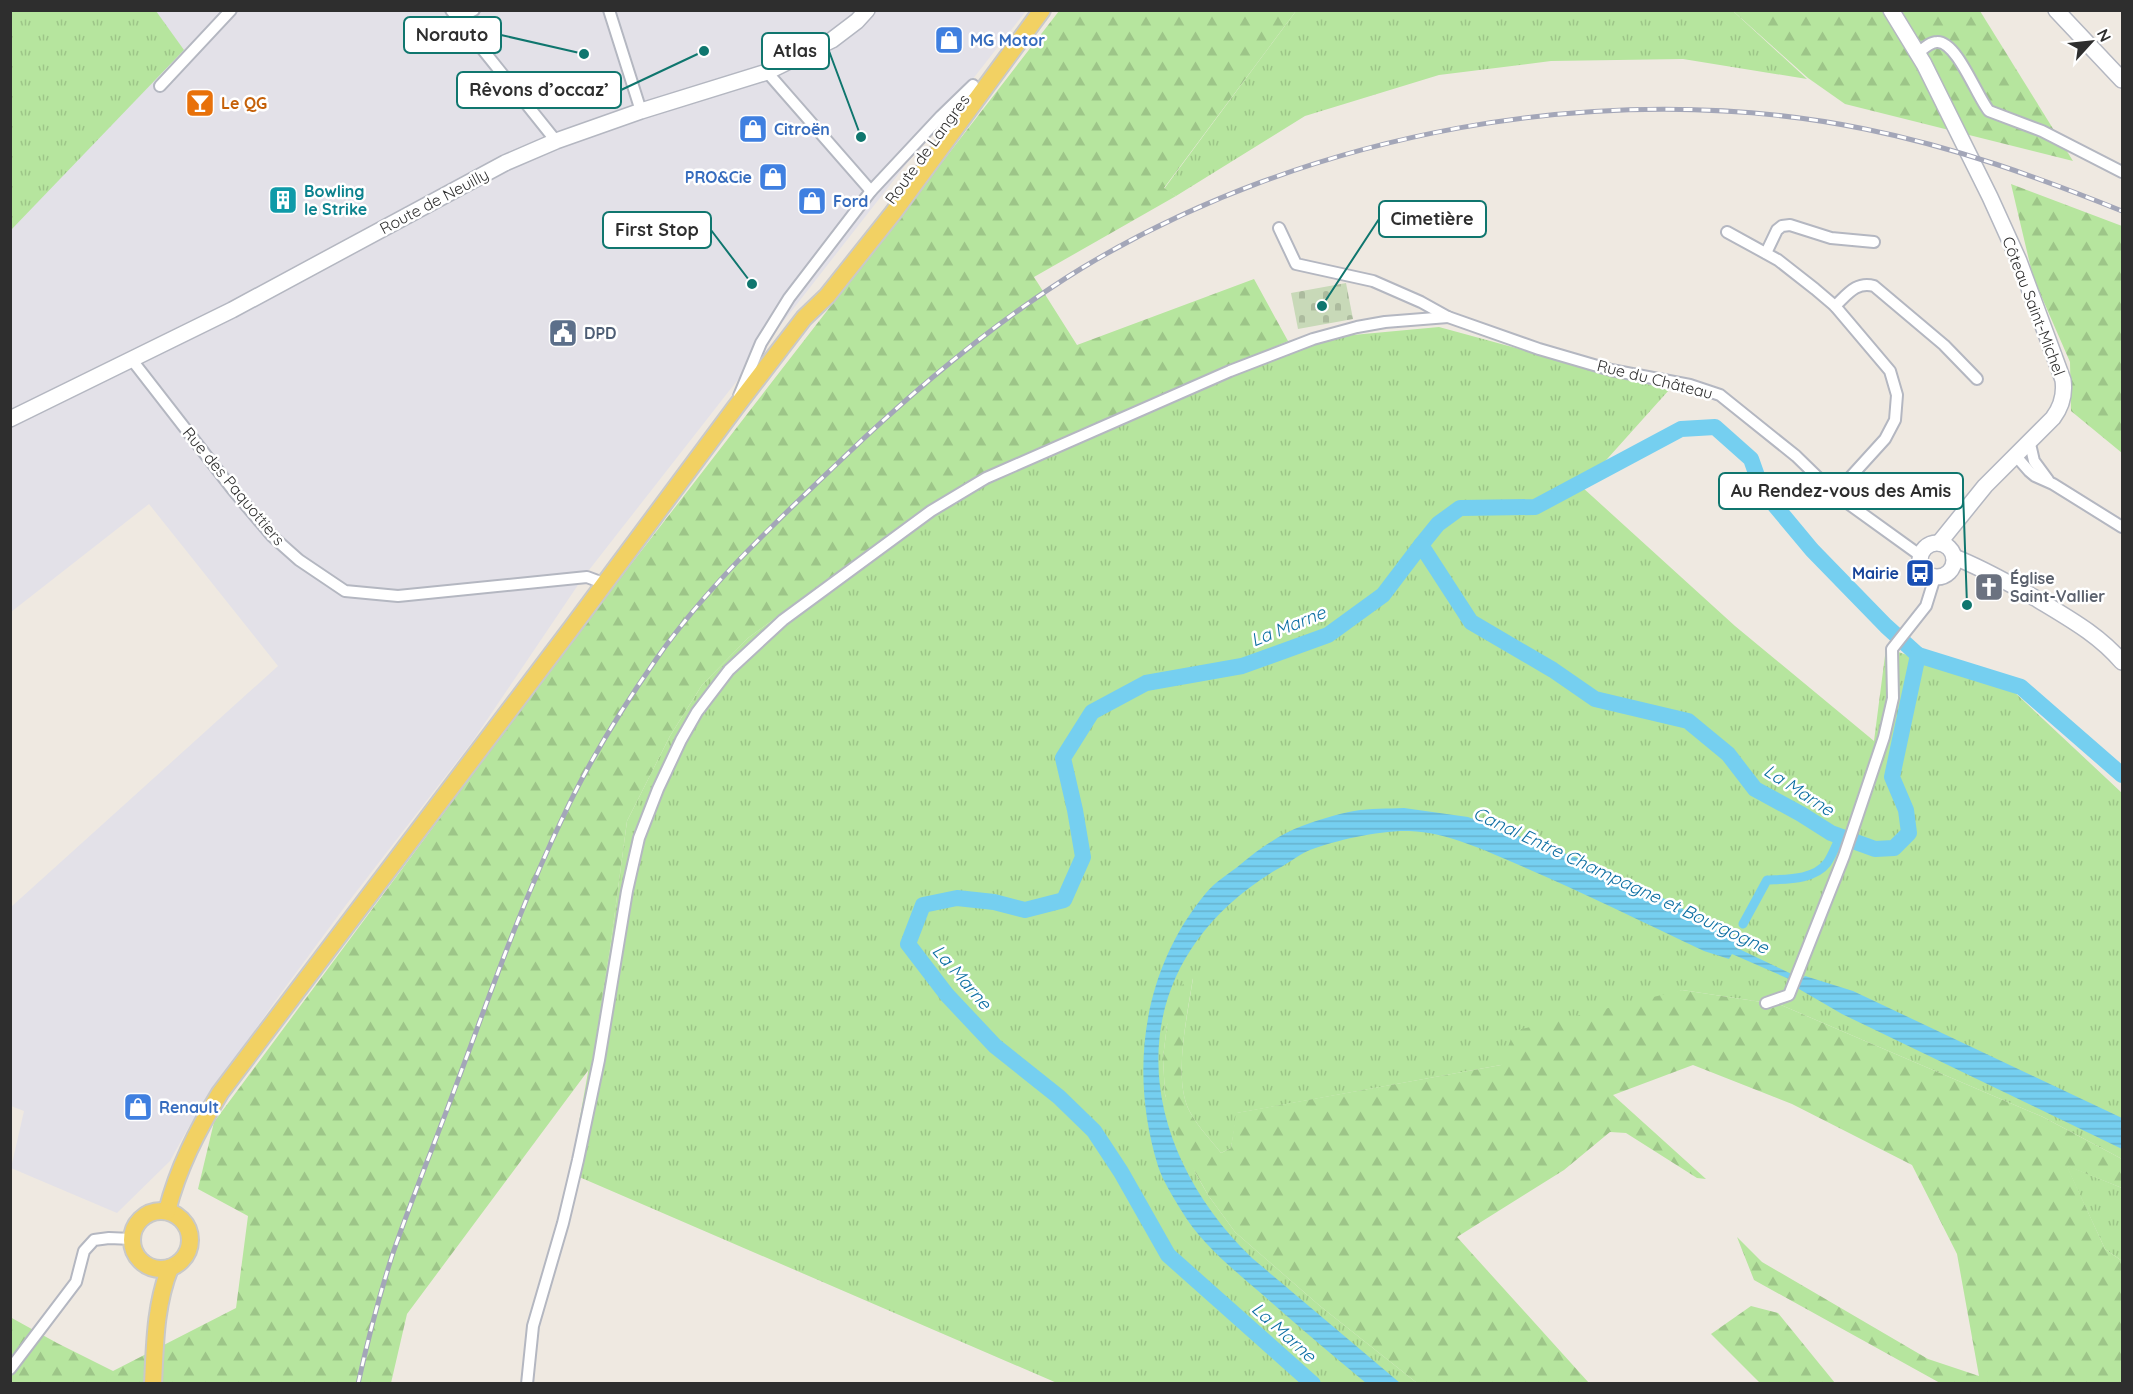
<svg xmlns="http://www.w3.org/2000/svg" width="2133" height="1394" viewBox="0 0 2133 1394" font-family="Quicksand,sans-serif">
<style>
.industrial{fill:#e3e1e8}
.grass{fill:url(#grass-tufts)}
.forest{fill:url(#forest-firs)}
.cemetery{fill:url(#cemetery-stones)}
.water{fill:url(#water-rules)}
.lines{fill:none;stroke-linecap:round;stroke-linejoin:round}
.canal{stroke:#75cff0;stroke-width:9}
.river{stroke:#75cff0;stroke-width:16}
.street-casing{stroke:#b4b7c1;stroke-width:14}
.secondary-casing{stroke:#b4b7c1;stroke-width:18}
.primary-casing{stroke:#c9c9c9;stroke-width:20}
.street{stroke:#fff;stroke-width:10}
.secondary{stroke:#fff;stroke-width:15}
.primary{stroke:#f2d163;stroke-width:16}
.rail-casing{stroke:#a3a6b8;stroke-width:5}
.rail{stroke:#fff;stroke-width:3;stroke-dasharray:9;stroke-linecap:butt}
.labels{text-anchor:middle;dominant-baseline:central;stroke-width:5;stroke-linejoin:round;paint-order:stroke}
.shop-label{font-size:16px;font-weight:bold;fill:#366cbe;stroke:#fff;text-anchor:start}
.food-label{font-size:16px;font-weight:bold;fill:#c56008;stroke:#fff;text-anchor:start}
.street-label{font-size:16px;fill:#2e2e2e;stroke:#fff}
.culture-label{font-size:16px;font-weight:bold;fill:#0d838f;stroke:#fff;text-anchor:start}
.service-label{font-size:16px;font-weight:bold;fill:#4e5e75;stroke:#fff;text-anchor:start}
.transit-label{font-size:16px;font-weight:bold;fill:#164399;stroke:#fff;text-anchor:end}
.worship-label{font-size:16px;font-weight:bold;fill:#5b616d;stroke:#fff;text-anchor:start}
.water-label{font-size:18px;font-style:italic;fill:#0d6fa3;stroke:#fff}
.leader{fill:none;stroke:#0f766e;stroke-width:2}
.callout-dot{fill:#0f766e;stroke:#fff;stroke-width:2}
.callout{fill:#fff;stroke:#0f766e;stroke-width:2}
.callout-label{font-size:18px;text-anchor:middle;font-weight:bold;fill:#2e2e2e}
</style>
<defs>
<pattern id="grass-tufts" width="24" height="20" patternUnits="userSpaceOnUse" patternTransform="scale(1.5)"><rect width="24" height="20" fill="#b6e59e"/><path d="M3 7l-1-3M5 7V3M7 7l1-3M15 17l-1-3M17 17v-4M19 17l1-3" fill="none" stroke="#9dc588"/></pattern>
<pattern id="forest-firs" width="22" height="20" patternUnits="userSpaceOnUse" patternTransform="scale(1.5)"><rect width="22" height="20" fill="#b6e59e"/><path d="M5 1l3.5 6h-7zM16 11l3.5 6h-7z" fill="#9dc588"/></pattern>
<pattern id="cemetery-stones" width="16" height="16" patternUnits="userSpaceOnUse" patternTransform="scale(1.5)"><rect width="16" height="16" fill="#c8d9b8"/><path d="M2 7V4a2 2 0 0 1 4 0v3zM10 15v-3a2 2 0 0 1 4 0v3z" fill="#acbb9e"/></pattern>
<pattern id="water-rules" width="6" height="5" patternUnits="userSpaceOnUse" patternTransform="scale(1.5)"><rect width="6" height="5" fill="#75cff0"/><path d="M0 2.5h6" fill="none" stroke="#66b2ce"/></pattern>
</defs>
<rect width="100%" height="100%" fill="#efe9e1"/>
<polygon class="industrial" points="454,10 455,12 460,10 1026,11 582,579 472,742 346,905 273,1004 187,1130 170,1161 117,1213 11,1168 24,1111 11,1106 11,907 278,666 149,504 11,612 11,11"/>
<g class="grass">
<polygon points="11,10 156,11 184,50 11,230"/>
<polygon points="1296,11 1733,11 1807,79 1683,59 1551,61 1439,75 1305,116 1176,196 1164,189"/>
<path d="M1439 327 1669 390 1582 487 1735 626 1874 741 1886 648 2011 689 2122 793V1159L2043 1117 1781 1005 1682 990 1501 1065 1237 1113 1231 1148 1221 1153C1211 1140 1198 1127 1190 1112 1172 1080 1188 1014 1193 978L1167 1025 1163 1058 1165 1095 1196 1174 1208 1195 1235 1232 1320 1306 1417 1383H1057L570 1173 610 949 627 821 670 736 702 685 748 638 874 546 978 476 1288 341Z"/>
<polygon points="2066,1165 2122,1188 2122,1261 2105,1249"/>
</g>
<g class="forest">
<polygon points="1059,11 1296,11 1164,188 1176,196 1034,277 1077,345 1254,279 1288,341 978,476 874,546 748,638 702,685 670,736 627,821 610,949 590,1068 407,1314 391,1383 11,1383 10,1317 57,1343 113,1371 236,1308 248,1216 198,1189 214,1122 570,643"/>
<polygon points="1733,11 1980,11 2073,161 1845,104 1808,78"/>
<polygon points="2011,184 2122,226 2122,453 2071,411 2070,362 2033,277"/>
<path d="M1193 977C1188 1013 1172 1080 1190 1112 1198 1127 1211 1140 1221 1153L1231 1148 1236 1113 1501 1065 1514 1031 1682 990 1781 1005 2043 1117 2122 1159V1188L2067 1166 2105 1249 2122 1261V1383H1940L1754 1280 1737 1237 1762 1262 1928 1359 1979 1376 1957 1254 1912 1165 1792 1104 1693 1065 1613 1095 1706 1179 1697 1178 1626 1133 1610 1132 1564 1170 1457 1237 1589 1383H1417L1320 1306 1235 1232 1208 1195 1181 1147 1172 1123 1165 1094 1163 1058 1167 1025 1178 988Z"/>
<polygon points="1751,1306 1778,1313 1835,1383 1760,1383 1711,1334"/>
</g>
<polygon class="cemetery" points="1346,283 1353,319 1298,329 1291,293"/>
<path class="water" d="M1404 808 1468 817 1596 865 1665 899 1738 939 1735 947 1802 979 1805 976 1853 991 2122 1118V1149L1842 1014 1799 989 1798 983 1732 954 1729 959 1704 951C1643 922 1582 892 1519 865 1486 851 1447 832 1409 831 1381 830 1336 840 1310 850 1298 855 1286 865 1274 871 1117 967 1130 1140 1252 1258L1400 1383H1366C1331 1354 1297 1325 1263 1295 1234 1270 1201 1244 1181 1210 1173 1197 1163 1181 1158 1166 1129 1072 1142 970 1206 893 1215 882 1230 873 1241 864 1259 849 1280 834 1302 826 1318 820 1337 814 1354 811 1370 808 1388 809 1404 808Z"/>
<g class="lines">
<path class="canal" d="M1743 924 1767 880C1787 879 1814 880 1827 863 1832 856 1836 845 1840 837"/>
<g class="river">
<polyline points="1421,545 1438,524 1460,508 1535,507 1681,429 1715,427 1751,459 1762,490 1812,550 1886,626 1918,655"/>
<polyline points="1313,1384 1168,1255 1121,1172 1094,1131 1059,1097 995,1046 947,995 908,944 923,905 957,898 994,902 1025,910 1064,900 1083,857 1075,810 1063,758 1092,712 1146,683 1242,666 1328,635 1383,595 1421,545 1471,622 1553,670 1595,699 1688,721 1728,754 1755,789 1801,814 1831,833 1875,849 1894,848 1909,833 1906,810 1892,777 1918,655 2021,687 2122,775"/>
</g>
<g class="street-casing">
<g id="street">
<polyline points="451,10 556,141"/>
<polyline points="609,10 641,111"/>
<polyline points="458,18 474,10"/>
<path d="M1918 53C1923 49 1930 42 1937 42 1957 41 1977 97 1989 111L2042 131 2122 172"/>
<polyline points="767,72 871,191"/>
<polyline points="160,86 231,10"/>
<polyline points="1279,228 1296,264 1373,281 1421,302 1448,317 1539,349 1611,370 1690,385 1720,395 1796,456 1835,494 1921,556"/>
<polyline points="1727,232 1778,260 1815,289 1835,306 1890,371 1897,395 1895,420 1885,439 1835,494"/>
<polyline points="1766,253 1777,230 1782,226 1790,225 1831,238 1874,242"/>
<path d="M1835 306C1847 295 1856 281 1874 286L1944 345 1977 379"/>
<polyline points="132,360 233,490 272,536 299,560 345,591 398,596 587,577 603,583"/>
<polyline points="739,396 761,343 789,298 871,191 941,116 973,85"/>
<polyline points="2027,443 2031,448 2034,461 2048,480"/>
<polyline points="2015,455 2029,471 2035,476 2053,484 2122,527"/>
<polyline points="1766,1003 1789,995 1844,856 1884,737 1893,698 1892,649 1926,606 1935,577"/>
<polyline points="10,1369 76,1282 84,1251 94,1240 109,1238 132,1239"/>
<polyline points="527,1384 533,1326 563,1223 578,1160 599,1060 627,891 639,838 658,789 681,740 697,712 729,670 783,620 931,511 986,478 1230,371 1313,339 1357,327 1385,322 1448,317"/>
</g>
</g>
<g class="secondary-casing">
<g id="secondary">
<path d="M1891 10 1924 64 1990 197 2019 261 2063 380C2065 394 2062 406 2053 418L1985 486 1939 543"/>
<polyline points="2056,10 2122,80"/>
<polyline points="10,419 232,310 505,163 556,141 641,111 767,72 832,40 857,21 867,10"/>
<circle cx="1937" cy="560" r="17"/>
<path d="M1954 557C1983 568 2010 584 2037 599 2068 618 2098 634 2122 662"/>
</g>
</g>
<g class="primary-casing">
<g id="primary">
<circle cx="161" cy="1240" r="29"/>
<path d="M167 1211C178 1168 197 1131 220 1093L573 626 735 408 804 318 827 296 893 213 1042 10"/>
<path d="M153 1384C155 1345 155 1305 170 1268"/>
</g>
</g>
<use href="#street" class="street"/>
<use href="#secondary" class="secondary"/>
<use href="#primary" class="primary"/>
<g class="rail-casing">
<path id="rail" d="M358 1384C368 1339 379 1296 393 1253 413 1195 437 1138 458 1080 491 992 522 902 563 817 589 761 622 708 657 658 709 584 776 522 841 460 915 389 994 322 1082 268 1307 132 1606 76 1865 129 1954 147 2038 177 2122 211"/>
</g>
<use href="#rail" class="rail"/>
</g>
<defs>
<g id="shop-square" transform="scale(1.5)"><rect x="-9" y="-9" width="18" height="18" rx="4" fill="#3f7fe0" stroke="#fff"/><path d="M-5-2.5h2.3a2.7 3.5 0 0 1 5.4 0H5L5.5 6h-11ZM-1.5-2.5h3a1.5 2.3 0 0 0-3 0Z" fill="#fff"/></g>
<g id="bar-square" transform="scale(1.5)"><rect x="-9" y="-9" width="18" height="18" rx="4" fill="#e8710a" stroke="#fff"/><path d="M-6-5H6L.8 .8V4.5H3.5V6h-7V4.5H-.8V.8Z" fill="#fff"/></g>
<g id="building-square" transform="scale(1.5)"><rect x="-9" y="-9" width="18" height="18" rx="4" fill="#0f9aa8" stroke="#fff"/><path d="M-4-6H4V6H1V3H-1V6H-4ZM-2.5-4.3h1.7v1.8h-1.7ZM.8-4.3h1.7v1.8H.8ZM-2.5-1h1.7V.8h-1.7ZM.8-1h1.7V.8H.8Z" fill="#fff"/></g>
<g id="civic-square" transform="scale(1.5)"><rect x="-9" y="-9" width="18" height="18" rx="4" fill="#5c6f8a" stroke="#fff"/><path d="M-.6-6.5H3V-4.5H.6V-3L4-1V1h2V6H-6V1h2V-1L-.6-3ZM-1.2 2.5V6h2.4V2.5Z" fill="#fff"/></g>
<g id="bus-square" transform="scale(1.5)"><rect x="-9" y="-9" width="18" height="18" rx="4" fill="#1a4fb4" stroke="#fff"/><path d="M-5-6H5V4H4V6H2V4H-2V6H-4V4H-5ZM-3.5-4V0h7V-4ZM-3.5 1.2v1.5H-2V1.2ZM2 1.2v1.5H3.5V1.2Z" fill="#fff"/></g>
<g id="church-square" transform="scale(1.5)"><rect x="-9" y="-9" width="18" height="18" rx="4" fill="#6b7280" stroke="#fff"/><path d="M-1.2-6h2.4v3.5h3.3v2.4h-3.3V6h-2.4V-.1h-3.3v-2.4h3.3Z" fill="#fff"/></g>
</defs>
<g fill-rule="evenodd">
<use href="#shop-square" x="949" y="40"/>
<use href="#bar-square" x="200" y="103"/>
<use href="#shop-square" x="753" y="129"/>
<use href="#shop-square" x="773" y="177"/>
<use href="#building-square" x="283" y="200"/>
<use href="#shop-square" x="812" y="201"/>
<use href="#civic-square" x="563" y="333"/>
<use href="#bus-square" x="1920" y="573"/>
<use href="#church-square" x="1989" y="587"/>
<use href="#shop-square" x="138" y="1107"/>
</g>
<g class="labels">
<g class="shop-label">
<text x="970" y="40">MG Motor</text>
<text x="774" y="129">Citroën</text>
<text x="752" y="177" text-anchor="end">PRO&amp;Cie</text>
<text x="833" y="201">Ford</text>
<text x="159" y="1107">Renault</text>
</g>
<g class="food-label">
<text x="221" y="103">Le QG</text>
</g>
<g class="street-label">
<text transform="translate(927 149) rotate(-54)">Route de Langres</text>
<text transform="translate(434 201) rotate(-28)">Route de Neuilly</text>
<text transform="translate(2034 306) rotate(69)">Côteau Saint-Michel</text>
<text transform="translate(1655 379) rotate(14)">Rue du Château</text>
<text transform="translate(234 486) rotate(50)">Rue des Paquottiers</text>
</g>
<g class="culture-label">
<text x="304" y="191">Bowling<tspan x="304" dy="18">le Strike</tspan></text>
</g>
<g class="service-label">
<text x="584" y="333">DPD</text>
</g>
<g class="transit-label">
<text x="1899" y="573">Mairie</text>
</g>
<g class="worship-label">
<text x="2010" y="578">Église<tspan x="2010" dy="18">Saint-Vallier</tspan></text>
</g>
<g class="water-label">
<text transform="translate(1288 626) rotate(-22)">La Marne</text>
<text transform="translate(1799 790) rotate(33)">La Marne</text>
<text transform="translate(1621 880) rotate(25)">Canal Entre Champagne et Bourgogne</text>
<text transform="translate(962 977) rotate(49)">La Marne</text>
<text transform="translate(1284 1332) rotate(42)">La Marne</text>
</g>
</g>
<path class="leader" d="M584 54L501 35M861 137L829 51M704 51L621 90M1322 306L1379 219M752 284L711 230M1967 605L1963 491"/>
<g class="callout-dot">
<circle cx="584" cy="54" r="6"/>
<circle cx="861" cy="137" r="6"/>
<circle cx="704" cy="51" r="6"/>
<circle cx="1322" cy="306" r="6"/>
<circle cx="752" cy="284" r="6"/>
<circle cx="1967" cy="605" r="6"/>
</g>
<g class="callout">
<rect x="404" y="17" width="97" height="36" rx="6"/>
<rect x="762" y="33" width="67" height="36" rx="6"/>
<rect x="457" y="72" width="164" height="36" rx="6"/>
<rect x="1379" y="201" width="107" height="36" rx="6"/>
<rect x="603" y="212" width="108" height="36" rx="6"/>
<rect x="1719" y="473" width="244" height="36" rx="6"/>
</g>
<g class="callout-label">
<text x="452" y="41">Norauto</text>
<text x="795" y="57">Atlas</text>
<text x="539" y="96">Rêvons d’occaz’</text>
<text x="1432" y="225">Cimetière</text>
<text x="657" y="236">First Stop</text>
<text x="1841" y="497">Au Rendez-vous des Amis</text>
</g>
<rect width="2133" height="1394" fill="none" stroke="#2e2e2e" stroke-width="24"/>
<g transform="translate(2091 42) rotate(63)" stroke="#ffffff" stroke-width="4.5" paint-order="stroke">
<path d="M0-4.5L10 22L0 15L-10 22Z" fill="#2e2e2e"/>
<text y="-9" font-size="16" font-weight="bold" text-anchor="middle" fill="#2e2e2e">N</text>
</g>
</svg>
